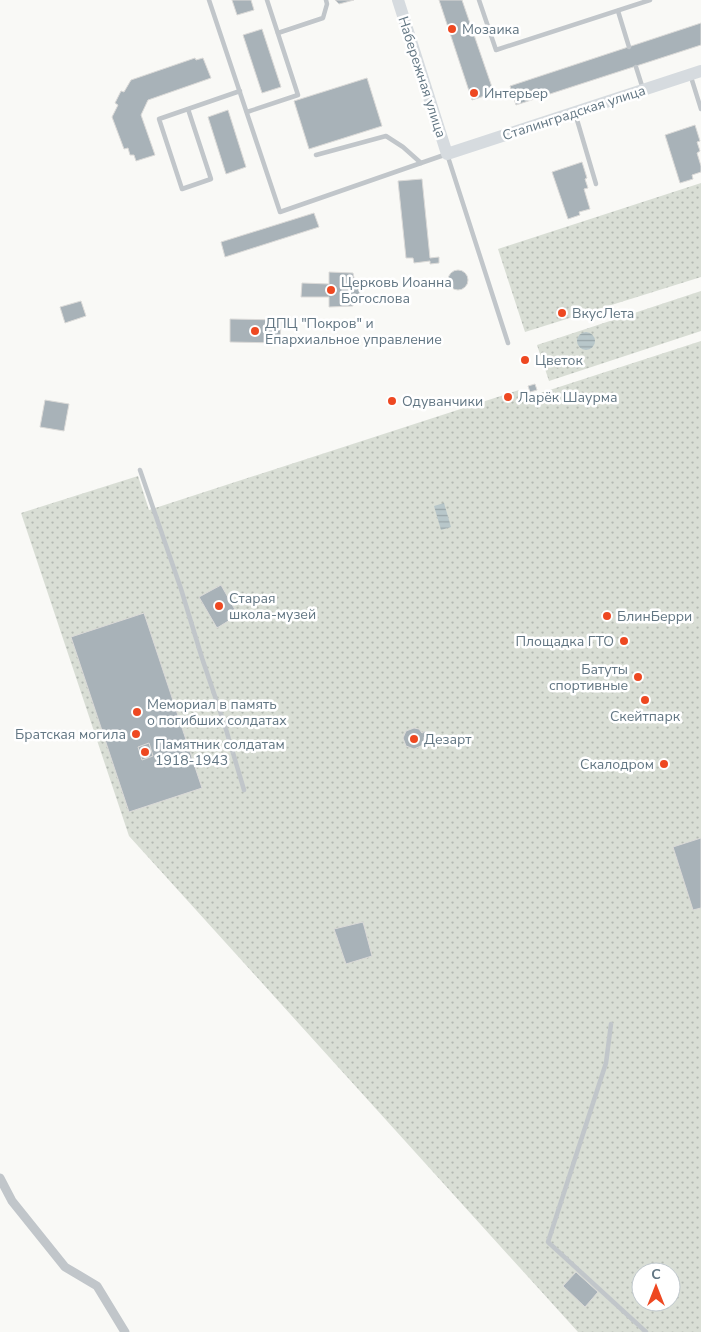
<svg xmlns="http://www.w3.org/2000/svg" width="701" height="1332" viewBox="0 0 701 1332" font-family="'Nunito Sans',sans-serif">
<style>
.grass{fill:url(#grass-dots);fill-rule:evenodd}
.water{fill:url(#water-rules)}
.building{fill:#a8b2b8;stroke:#dbdad8}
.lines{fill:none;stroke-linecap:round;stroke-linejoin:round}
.lane{stroke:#c1c6ca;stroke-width:4.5}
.street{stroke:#c1c6ca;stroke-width:9}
.secondary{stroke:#d6dbdf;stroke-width:12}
.poi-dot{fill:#ee4821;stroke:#fff;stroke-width:2}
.labels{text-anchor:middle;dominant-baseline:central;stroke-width:5;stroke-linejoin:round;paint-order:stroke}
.poi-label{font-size:14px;fill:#627683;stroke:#fff;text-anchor:start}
.street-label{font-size:14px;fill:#627683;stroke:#fff}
</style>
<defs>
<pattern id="grass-dots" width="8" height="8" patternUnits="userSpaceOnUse" patternTransform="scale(1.25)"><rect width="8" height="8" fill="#d9ded5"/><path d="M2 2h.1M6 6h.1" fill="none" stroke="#b3b9b2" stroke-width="1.8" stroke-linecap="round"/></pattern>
<pattern id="water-rules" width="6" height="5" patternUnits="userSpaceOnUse" patternTransform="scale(1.25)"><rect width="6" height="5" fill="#b8c7ca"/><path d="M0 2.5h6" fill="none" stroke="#99a6a9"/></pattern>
</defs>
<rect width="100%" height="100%" fill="#f9f9f6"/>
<g class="grass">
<polygon points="701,183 701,277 525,332 498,249"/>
<polygon points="701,291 701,331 549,381 537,345"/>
<path d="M701 341V1332H578L129 836 21 513 138 476 149 510 519 390 522 399ZM641 1272H671V1302H641Z"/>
</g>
<g class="water">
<circle cx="586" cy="341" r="9"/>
<polygon points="444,503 451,527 441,530 434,506"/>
</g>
<g class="building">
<polygon points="232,0 251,0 254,10 237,15"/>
<polygon points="335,0 354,0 339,4"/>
<polygon points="439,0 462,0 494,93 472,100"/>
<polygon points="701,23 701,45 516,105 510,86"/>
<polygon points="262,29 281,87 262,93 243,35"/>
<polygon points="195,58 196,60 203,58 211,78 148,100 141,115 155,155 136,161 134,155 130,155 128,148 124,149 112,117 118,105 115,103 121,91 124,92 131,80"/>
<polygon points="367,78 382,126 309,149 294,101"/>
<polygon points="228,110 246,167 226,174 208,117"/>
<polygon points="695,125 700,141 697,142 700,151 697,153 701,166 701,172 692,175 693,179 680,183 665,135"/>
<polygon points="582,162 587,178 585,179 588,188 584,189 590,209 579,212 580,215 568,219 552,172"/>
<polygon points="422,179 430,258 439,257 439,263 430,264 430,261 414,263 413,258 406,258 398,181"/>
<polygon points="314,213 319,227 225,257 221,242"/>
<circle cx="458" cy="280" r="10"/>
<polygon points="329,272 353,273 354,278 358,279 360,296 358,301 354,302 353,306 329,307 329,297 301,297 302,283 329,284"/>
<polygon points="81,301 86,316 65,323 60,307"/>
<polygon points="565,307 568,316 560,320 556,310"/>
<polygon points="230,319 281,320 280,343 230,342"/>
<polygon points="535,384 537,390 530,392 528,386"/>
<polygon points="45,400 69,404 64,431 40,427"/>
<polygon points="221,585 238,615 217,628 199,597"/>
<polygon points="144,613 202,788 129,812 71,637"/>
<polygon points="414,728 419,729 422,733 425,731 427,736 424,737 424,742 421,746 414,749 406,746 403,738 406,731"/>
<polygon points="149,743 153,756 142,760 138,747"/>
<polygon points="701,838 701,908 693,910 673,847"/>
<polygon points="363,922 372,956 346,964 334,929"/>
<polygon points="576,1272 598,1292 585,1307 563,1286"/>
</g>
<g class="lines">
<g class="lane">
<polyline points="209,0 280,212 421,163"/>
<polyline points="479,0 496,50 650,0"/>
<polyline points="618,11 629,47"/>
<polyline points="278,33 323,18 327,4 326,0"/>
<polyline points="636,67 643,89"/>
<polyline points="691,77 701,109"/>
<polyline points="188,109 211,179 182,189 159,119 240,91"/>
<polyline points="247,112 298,95 267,0"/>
<polyline points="575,113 596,184"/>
<polyline points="316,155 386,136 403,147 421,163 447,154 508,343"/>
<polyline points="140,470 181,589 202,658 225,726 244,790"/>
<polyline points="611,1024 606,1063 548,1242 646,1332"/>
</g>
<polyline class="street" points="0,1178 12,1201 65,1267 97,1286 125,1332"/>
<polyline class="secondary" points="398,0 447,154 701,71"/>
</g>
<g class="poi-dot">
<circle cx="452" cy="29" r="5"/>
<circle cx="474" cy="93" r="5"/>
<circle cx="331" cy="290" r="5"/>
<circle cx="562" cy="313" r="5"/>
<circle cx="255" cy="331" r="5"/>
<circle cx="525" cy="360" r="5"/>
<circle cx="508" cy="397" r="5"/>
<circle cx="392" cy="401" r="5"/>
<circle cx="219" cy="606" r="5"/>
<circle cx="607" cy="616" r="5"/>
<circle cx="624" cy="641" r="5"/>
<circle cx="638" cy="677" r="5"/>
<circle cx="645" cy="700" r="5"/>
<circle cx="137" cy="712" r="5"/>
<circle cx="136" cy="734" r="5"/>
<circle cx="414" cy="739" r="5"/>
<circle cx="145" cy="752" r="5"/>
<circle cx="664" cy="764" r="5"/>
</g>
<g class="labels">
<g class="poi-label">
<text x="462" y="29">Мозаика</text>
<text x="484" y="93">Интерьер</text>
<text x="341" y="282">Церковь Иоанна<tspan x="341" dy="16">Богослова</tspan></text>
<text x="572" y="313">ВкусЛета</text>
<text x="265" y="323">ДПЦ "Покров" и<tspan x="265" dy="16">Епархиальное управление</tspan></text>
<text x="535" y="360">Цветок</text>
<text x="518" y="397">Ларёк Шаурма</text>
<text x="402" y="401">Одуванчики</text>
<text x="229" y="598">Старая<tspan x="229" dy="16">школа-музей</tspan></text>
<text x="617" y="616">БлинБерри</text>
<text x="614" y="641" text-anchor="end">Площадка ГТО</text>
<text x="628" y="669" text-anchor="end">Батуты<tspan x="628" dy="16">спортивные</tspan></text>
<text x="147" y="704">Мемориал в память<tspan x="147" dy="16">о погибших солдатах</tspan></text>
<text x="645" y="716" text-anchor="middle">Скейтпарк</text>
<text x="126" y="734" text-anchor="end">Братская могила</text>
<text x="424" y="739">Дезарт</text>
<text x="155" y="744">Памятник солдатам<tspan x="155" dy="16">1918-1943</tspan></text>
<text x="654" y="764" text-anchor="end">Скалодром</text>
</g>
<g class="street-label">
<text transform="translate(422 77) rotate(72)">Набережная улица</text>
<text transform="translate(574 113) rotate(-18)">Сталинградская улица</text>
</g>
</g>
<g transform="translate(656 1287)"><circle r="24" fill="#ffffff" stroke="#c0c8cd"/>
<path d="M0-4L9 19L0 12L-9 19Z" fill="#ee4821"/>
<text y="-8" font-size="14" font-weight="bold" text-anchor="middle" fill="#627683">С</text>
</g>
</svg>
